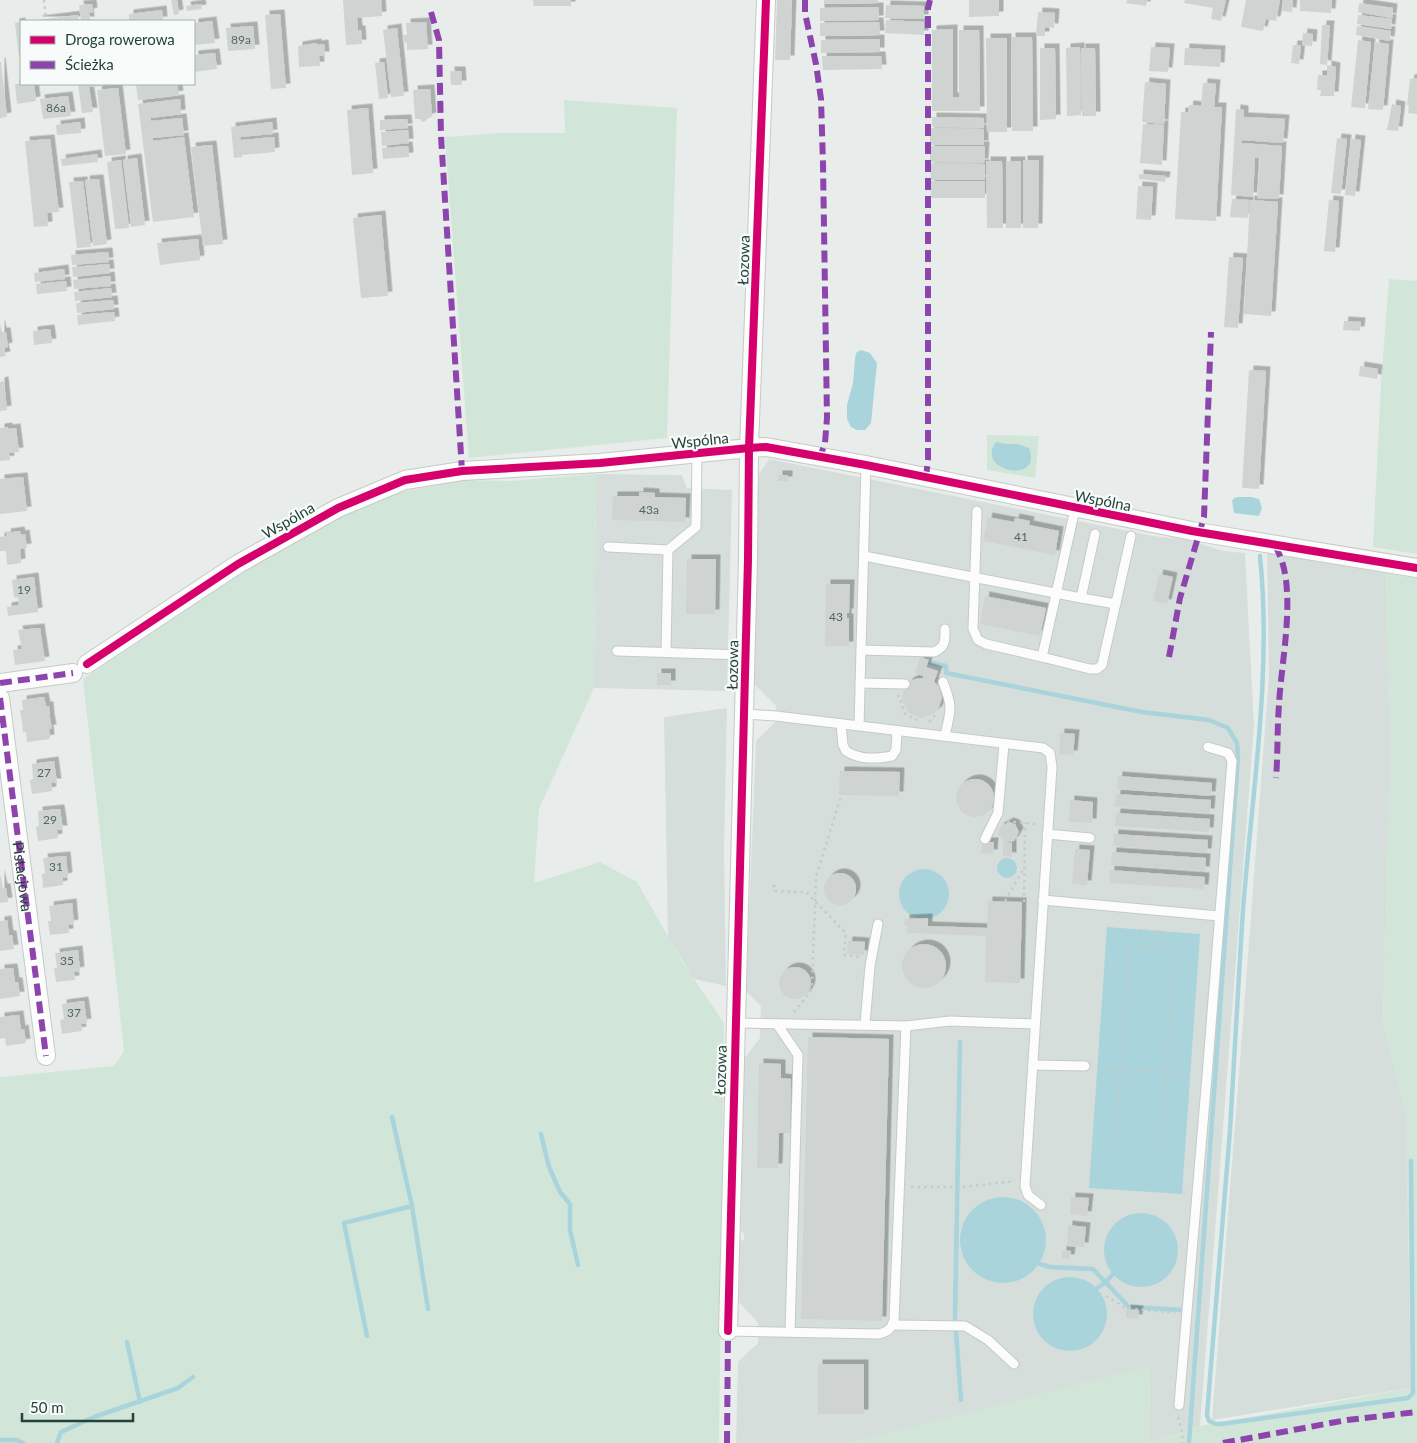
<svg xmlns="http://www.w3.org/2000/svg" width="1417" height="1443" viewBox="0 0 1417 1443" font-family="Lato,sans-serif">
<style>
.built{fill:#d6dedb}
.green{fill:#d1e6d8}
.water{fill:#a9d4db}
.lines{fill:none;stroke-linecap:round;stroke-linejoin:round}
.stream{stroke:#a9d4db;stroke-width:4.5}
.building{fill:#cfd4d2;filter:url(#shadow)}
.service-casing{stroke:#c5cac8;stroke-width:11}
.minor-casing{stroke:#c5cac8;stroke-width:20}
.path{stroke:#c3ccca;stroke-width:2.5;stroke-dasharray:2.5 4;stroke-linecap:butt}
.service{stroke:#fcfcfc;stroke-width:9}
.minor{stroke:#fcfcfc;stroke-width:18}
.quiet{stroke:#8e44ad;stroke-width:6;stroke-dasharray:12 6;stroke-linecap:butt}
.cycleway-casing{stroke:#f7fbf9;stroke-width:11}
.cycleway{stroke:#d6006c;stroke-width:8}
.labels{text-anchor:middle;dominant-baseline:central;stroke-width:4.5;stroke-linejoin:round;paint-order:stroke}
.number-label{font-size:12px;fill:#506761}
.street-label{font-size:15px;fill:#24423a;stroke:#f7fbf9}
</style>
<defs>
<filter id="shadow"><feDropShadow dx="4.5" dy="-4.5" stdDeviation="0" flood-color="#0004"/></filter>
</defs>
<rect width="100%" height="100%" fill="#e8edeb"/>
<g class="built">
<polygon points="769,459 1153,536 1189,540 1223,551 1245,553 1254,726 1200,1426 1149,1442 1150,1367 848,1443 736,1443 738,1362 758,1343 758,1323 739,1302 740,1241 744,1240 744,1233 741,1232 744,1059 760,1038 761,1006 746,991 756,741 775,722 776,706 753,683 757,477"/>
<polygon points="596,474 682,475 687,488 732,490 727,691 594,688"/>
<polygon points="1267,546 1386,568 1391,750 1383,1023 1406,1114 1411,1388 1212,1420 1244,1009 1269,676"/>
<polygon points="727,708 724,851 726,986 694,979 668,937 664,717"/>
</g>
<g class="green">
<polygon points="564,100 677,108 667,438 469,458 445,137 500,133 565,133"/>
<polygon points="1389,279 1417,281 1417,554 1373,547 1381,382"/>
<polygon points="987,435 1039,436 1035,478 987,470"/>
<polygon points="596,474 594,688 539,809 534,883 600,862 637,882 682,961 724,1023 719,1443 0,1443 0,1077 114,1066 124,1051 83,679 243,572 329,521 379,499 406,491 463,480 511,481"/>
<polygon points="1386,568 1417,575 1417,1443 848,1443 1150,1366 1149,1442 1200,1426 1411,1388 1406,1114 1383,1023 1391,750"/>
</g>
<g class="water">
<polygon points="861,350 870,353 877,363 871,423 865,430 857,430 851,427 847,419 847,405 853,383 855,359 856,353"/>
<path d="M996 442 1006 444H1017L1029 448C1044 485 974 472 996 442Z"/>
<polygon points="1238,497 1251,497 1259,499 1262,508 1259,516 1234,513 1232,501 1234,498"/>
<circle cx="1007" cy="868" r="10"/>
<circle cx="924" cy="894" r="25"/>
<polygon points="1107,927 1200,934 1182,1194 1089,1188"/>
<circle cx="1003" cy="1240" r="43"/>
<circle cx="1141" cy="1250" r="37"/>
<circle cx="1070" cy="1314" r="37"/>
</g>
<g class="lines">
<g class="stream">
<path d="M1260 556C1272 674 1252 792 1243 910 1238 983 1235 1056 1230 1130 1223 1225 1215 1320 1207 1415L1209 1421 1216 1424H1221L1408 1398 1413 1393 1411 1161"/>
<polyline points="928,662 946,666 946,673 1142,712 1209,720 1228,728 1237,743 1238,756 1189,1443"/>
<polyline points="960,1042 955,1318 961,1400"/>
<polyline points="541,1134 549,1167 560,1192 570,1204 570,1230 578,1265"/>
<polyline points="412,1206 428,1309"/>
<polyline points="1040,1264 1050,1267 1093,1269 1129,1307 1182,1310"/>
<polyline points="1097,1288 1106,1282 1113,1274"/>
<polyline points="367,1336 344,1223 412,1206 392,1117"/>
<polyline points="127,1342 140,1402"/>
<polyline points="0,1440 17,1440 23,1443"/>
<polyline points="57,1443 61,1432 94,1417 178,1388 193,1377"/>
</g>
</g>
<g class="building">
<polygon points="171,0 177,0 179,14 174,15"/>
<polygon points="343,0 381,0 382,16 357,18 358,30 361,30 362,44 346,45"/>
<polygon points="533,0 571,0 571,6 534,6"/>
<polygon points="777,0 792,0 790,60 775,60"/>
<polygon points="824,0 878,0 878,3 824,4"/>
<polygon points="969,0 999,0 999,16 969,17"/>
<polygon points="1127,0 1147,0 1146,6 1126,3"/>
<polygon points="1185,0 1226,0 1221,21 1211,19 1213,8 1184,3"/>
<polygon points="1246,0 1280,0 1276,21 1266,19 1263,31 1241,27"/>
<polygon points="1283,0 1293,0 1292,12 1282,11"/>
<polygon points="1300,0 1332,0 1331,13 1300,11"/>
<polygon points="1359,3 1393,8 1392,18 1358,12"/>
<polygon points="92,4 93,12 89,13 90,21 81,21 79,5"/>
<polygon points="201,4 202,9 187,11 186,6"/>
<polygon points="886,5 924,6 924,19 885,18"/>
<polygon points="879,7 879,20 820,21 820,8"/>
<polygon points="162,10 163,21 129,21 129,14"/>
<polygon points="1038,12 1055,13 1054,28 1045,27 1045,36 1036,36"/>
<polygon points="280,14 286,88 271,89 265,15"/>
<polygon points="78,15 79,21 38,21 38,20"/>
<polygon points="1358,15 1392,19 1391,29 1357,24"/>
<polygon points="886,20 924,22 924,35 885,33"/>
<polygon points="212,21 215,43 194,45 194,23"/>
<polygon points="21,22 21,56 19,57 15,23"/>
<polygon points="426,22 428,49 407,50 407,42 404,43 403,35 407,35 406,23"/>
<polygon points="879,22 880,35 820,36 820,23"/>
<polygon points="1322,25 1330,25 1327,65 1320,64"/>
<polygon points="253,26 255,49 228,51 226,28"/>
<polygon points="1357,26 1391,31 1390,41 1356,35"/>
<polygon points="397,28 404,96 391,97 383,30"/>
<polygon points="953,29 953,97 959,97 959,30 979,30 980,111 932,111 932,30"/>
<polygon points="1303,33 1313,34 1312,46 1302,45"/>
<polygon points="1011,37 1032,37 1033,131 1012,131"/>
<polygon points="986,38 1007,38 1007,132 987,132"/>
<polygon points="880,39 880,52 821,53 821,40"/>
<polygon points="1358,40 1371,42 1365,108 1351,107"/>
<polygon points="1375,42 1389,44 1383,110 1368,109"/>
<polygon points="317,43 317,45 324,44 325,56 319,56 320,66 299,67 298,46"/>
<polygon points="1293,45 1301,45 1299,64 1291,63"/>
<polygon points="1080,47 1081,115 1067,116 1066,48"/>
<polygon points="1151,47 1170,48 1168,72 1149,71"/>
<polygon points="1040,48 1055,48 1056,119 1040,120"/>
<polygon points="1081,48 1095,48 1096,116 1082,116"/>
<polygon points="1185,48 1221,50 1220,67 1184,65"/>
<polygon points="215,53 217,69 194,72 194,55"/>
<polygon points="822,56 881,56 882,69 823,70"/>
<polygon points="0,62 1,62 7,117 0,118"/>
<polygon points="384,62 388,98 379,99 375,63"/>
<polygon points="1327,65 1336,67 1334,96 1320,96 1321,90 1317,90 1318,75 1327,75"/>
<polygon points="450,71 461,71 462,85 451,85"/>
<polygon points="1415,78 1417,78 1417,114 1408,113 1409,105 1407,105 1410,79"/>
<polygon points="1145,82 1166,84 1164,124 1142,122"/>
<polygon points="1203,83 1216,84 1214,107 1222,107 1216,221 1175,219 1181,112 1188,112 1189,105 1201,106"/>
<polygon points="15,84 34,84 36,101 17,104"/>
<polygon points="78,84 102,84 103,86 89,87 93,112 82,113"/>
<polygon points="136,84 177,84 179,95 138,100"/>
<polygon points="118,88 126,154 105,156 97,90"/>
<polygon points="430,89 432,117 428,118 426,121 422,122 420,119 415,119 413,90"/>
<polygon points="68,96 71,116 43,119 40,99"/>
<polygon points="180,99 181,114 151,118 151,121 182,118 184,135 153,138 153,141 184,137 194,217 153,222 138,104"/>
<polygon points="1392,104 1401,106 1398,131 1387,130"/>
<polygon points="368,108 373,173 352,175 347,110"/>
<polygon points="1236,109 1244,110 1244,117 1285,119 1283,143 1242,140 1242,143 1282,146 1279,199 1257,198 1260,158 1255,158 1253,197 1231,195"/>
<polygon points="932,117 984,118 984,128 932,127"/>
<polygon points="407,119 408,128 380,130 380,120"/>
<polygon points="80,122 81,133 57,135 56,125"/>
<polygon points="272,122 273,134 240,137 241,140 274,137 275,152 242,155 242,157 234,158 231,127"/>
<polygon points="1143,124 1164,125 1162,165 1140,163"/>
<polygon points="930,128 984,129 984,145 930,145"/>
<polygon points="408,130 409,143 382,146 381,132"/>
<polygon points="1337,138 1347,139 1341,194 1331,193"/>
<polygon points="50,139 59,212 47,213 48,226 34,227 25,141"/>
<polygon points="1351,139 1361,140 1355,196 1345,195"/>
<polygon points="212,145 223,244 203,246 191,147"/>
<polygon points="408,146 409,157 383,159 382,148"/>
<polygon points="930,146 985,146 984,163 930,162"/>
<polygon points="97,154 98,162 62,166 61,159"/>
<polygon points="137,158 145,225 131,227 123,160"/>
<polygon points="121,160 129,228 115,229 107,162"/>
<polygon points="1023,160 1039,160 1038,228 1023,228"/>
<polygon points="986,161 1002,161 1003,228 987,228"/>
<rect x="1006" y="161" width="15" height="67"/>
<polygon points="930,163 985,164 985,180 931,180"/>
<polygon points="1139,174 1166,176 1165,182 1139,179"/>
<polygon points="99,179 107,244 93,246 85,180"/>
<polygon points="83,181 91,247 77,248 69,182"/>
<polygon points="930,181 985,181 985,198 931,198"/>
<polygon points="1138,186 1153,187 1151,220 1136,219"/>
<polygon points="1232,199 1249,200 1248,218 1230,217"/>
<polygon points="1250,200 1278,202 1271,316 1244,314"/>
<polygon points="1329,200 1339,201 1335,252 1324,251"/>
<polygon points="381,215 388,296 361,298 353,218"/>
<polygon points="198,239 200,260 160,265 157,243"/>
<polygon points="108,252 109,262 72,265 71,255"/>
<polygon points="1229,257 1243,258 1238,328 1224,327"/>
<polygon points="109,264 110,273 73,277 72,267"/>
<polygon points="64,269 65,279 35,282 34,273"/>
<polygon points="110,276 111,286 74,289 73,280"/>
<polygon points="66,281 67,291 37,294 36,284"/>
<polygon points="111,288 112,297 75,301 74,292"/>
<polygon points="113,300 114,309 77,313 76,303"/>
<polygon points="114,312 115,321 78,325 77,315"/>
<polygon points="1344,321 1361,322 1360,331 1343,330"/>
<polygon points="0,323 2,332 6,332 8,347 4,348 6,356 0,357"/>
<polygon points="50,329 52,343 34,345 33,331"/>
<polygon points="1360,366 1378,369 1377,379 1359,376"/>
<polygon points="1249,370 1266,371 1259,489 1242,488"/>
<polygon points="4,381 7,410 0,411 0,382"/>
<polygon points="8,427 8,429 16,428 19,452 9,453 10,460 0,461 0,428"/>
<rect x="778" y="475" width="10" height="6"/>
<polygon points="23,477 27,511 0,514 0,479"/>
<polygon points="639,492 655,493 655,497 686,498 685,522 612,520 613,496 639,496"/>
<polygon points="988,517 1014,522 1015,518 1030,521 1029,525 1059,531 1055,555 983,541"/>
<polygon points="20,531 21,535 25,534 27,548 20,549 21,563 7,565 6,551 0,551 0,537 7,536 6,533"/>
<polygon points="687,559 716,559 715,614 686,614"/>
<polygon points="1159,574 1173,577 1167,604 1153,601"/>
<polygon points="34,577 38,612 8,616 7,607 19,605 18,597 14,598 12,580"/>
<polygon points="826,584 850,584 849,613 847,613 847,618 849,618 849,646 825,646"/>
<polygon points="985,596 1046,608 1040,636 980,624"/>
<polygon points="40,628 45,661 15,665 13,650 22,649 18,630"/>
<polygon points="920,657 929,660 926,667 938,671 934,682 939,686 942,698 938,710 933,714 921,718 909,713 902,701 902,694 909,682 915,679 923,678 923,676 915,673"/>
<rect x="657" y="673" width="14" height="12"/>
<polygon points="44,697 46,706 49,706 50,718 52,729 49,729 50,739 27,742 26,732 23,733 22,721 20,710 23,710 22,700"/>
<polygon points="1060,733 1075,734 1073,755 1059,754"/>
<polygon points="54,761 57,783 51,783 52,791 32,794 30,780 33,779 32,764"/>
<polygon points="840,771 900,772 899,796 839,795"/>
<polygon points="1118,776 1212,783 1211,796 1117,789"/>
<circle cx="975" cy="798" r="19"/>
<polygon points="1116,794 1211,800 1210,813 1115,807"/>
<polygon points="1070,800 1093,802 1092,823 1069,822"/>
<polygon points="60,809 63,830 57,830 58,838 38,841 36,827 39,826 38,811"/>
<polygon points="1116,813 1210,819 1209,832 1115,826"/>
<polygon points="1009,822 1015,824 1019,832 1014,841 1006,842 1012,843 1012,857 1003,856 1003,842 1006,842 1002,840 998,834 1000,827"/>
<polygon points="1114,834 1208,840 1207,853 1113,846"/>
<polygon points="982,842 994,842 993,854 981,853"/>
<polygon points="1075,849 1090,850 1087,885 1072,884"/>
<polygon points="1112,852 1206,858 1205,871 1111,865"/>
<polygon points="66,856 68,877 63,878 63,885 43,888 42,874 45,873 43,858"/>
<polygon points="1110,870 1205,877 1204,889 1109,883"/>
<circle cx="840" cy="889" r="16"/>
<polygon points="0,874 3,888 6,888 8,902 0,903"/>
<polygon points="988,901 1022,902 1020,983 985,982 986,936 907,933 908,926 905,926 905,919 928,918 928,926 987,928"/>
<polygon points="72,903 74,924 68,925 69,933 50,935 48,921 51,921 49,906"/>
<polygon points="7,920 9,935 12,935 14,949 0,951 0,921"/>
<polygon points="848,941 865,942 864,955 847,954"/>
<circle cx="924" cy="966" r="22"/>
<polygon points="78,950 80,971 74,972 75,980 56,982 54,968 57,968 55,953"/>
<circle cx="795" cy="983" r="16"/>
<polygon points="13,968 15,982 18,982 20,996 0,999 0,969"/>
<polygon points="84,1001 87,1023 81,1024 82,1031 62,1034 60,1020 64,1019 62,1004"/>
<polygon points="19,1015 21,1030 24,1029 26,1043 6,1046 5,1038 0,1039 0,1017"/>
<polygon points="808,1037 889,1039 882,1321 801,1319"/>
<polygon points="759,1063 781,1064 781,1078 791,1079 790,1133 779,1133 778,1168 757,1168"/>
<polygon points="1071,1197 1089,1198 1087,1216 1070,1214"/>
<polygon points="1068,1225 1086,1227 1084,1247 1067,1246"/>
<polygon points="1062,1250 1071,1251 1070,1259 1062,1258"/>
<polygon points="1126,1309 1139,1310 1138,1319 1126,1318"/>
<rect x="818" y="1364" width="46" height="50"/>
</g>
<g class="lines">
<g class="service-casing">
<g id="service">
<path d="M866 465 861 650 934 652C946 647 945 640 945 629"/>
<polyline points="1075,509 1042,657 1090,669 1097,669 1102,665 1131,536"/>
<polyline points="977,511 973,629 978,640 986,644 1042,657"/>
<polyline points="608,547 668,550"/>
<polyline points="864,556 1081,598 1095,534"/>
<polyline points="1081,598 1116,604"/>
<polyline points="617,651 745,655"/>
<polyline points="666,652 668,550 696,527 697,454"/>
<path d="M943 682C953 707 951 710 945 735"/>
<polyline points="860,683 905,684"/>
<polyline points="744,714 776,716 1043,748 1050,753 1052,767 1025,1186 1028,1195 1041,1205"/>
<path d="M841 724 843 745 846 751C860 760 876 759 892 756L896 750 897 731"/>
<polyline points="859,726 861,650"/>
<polyline points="1047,834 1090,838"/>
<polyline points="985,839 998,813 1004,744"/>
<polyline points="1043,900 1219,916"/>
<polyline points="736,1023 906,1026 950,1021 1035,1024"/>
<polyline points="777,1024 798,1055 790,1332"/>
<polyline points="865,1024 870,966 878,924"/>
<polyline points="1033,1065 1085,1066"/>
<polyline points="893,1325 965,1326 988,1340 1014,1364"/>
<path d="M728 1331 878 1334C887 1332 891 1330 894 1320L906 1026"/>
<polyline points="1179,1405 1207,1076 1232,761 1228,753 1208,747"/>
</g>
</g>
<g class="minor-casing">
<g id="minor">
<polyline points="87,664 238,564 338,508 405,480 462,471 600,463 749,448 766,447 866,465 1192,531 1417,568"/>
<polyline points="0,683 73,673"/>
<polyline points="0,698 46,1056"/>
<polyline points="728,1331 748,559 749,448 766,0"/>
</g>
</g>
<g class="path">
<polyline points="44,0 46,19"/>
<polyline points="897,696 899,696 905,714 917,720"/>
<polyline points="929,722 937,713"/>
<polyline points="1007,821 1036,824"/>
<polyline points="774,885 774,891 806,892 846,933 844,955 860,957"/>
<polyline points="1005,901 1024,868"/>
<polyline points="1024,902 1025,823"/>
<polyline points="1139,930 1153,931"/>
<polyline points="1152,948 1153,931 1166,932"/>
<polyline points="794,1012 809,994 812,987 816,877 841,796"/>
<polyline points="1097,1067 1189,1073"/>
<polyline points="1115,1142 1129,947 1175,950 1161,1145"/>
<polyline points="911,1187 964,1187 1015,1181"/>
<polyline points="1106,1296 1126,1308 1175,1313"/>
<polyline points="1178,1417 1182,1432 1183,1443"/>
</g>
<use href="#service" class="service"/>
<use href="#minor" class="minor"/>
<g class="quiet">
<polyline points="805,0 805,13 816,64 821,99 823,164 827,418 825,443 820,457"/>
<polyline points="431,12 439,40 441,136 462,471"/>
<polyline points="926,478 928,459 928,8 930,0"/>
<path d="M1275 546C1299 584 1281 660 1279 705 1277 729 1278 754 1276 778"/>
<polyline points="1169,657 1180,598 1204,517 1211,332"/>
<polyline points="0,683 73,673"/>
<path id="s1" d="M0 698 46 1056"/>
<polyline points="727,1443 728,1331"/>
<polyline points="1223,1443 1347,1420 1417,1412"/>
</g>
<g class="cycleway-casing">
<g id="cycleway">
<polyline points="87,664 238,564 338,508 405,480 462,471 600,463 749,448 766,447 866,465 1192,531 1417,568"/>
<polyline points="728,1331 748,559 749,448 766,0"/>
</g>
</g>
<use href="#cycleway" class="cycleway"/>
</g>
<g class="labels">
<g class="number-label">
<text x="241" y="39">89a</text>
<text x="56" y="107">86a</text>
<text x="649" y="509">43a</text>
<text x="1021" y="536">41</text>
<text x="24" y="589">19</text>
<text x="836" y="616">43</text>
<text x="44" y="772">27</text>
<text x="50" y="819">29</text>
<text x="56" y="866">31</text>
<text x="67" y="960">35</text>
<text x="74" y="1012">37</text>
</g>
<g class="street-label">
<text transform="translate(743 260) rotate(-88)">Łozowa</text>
<text transform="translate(700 440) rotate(-6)">Wspólna</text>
<text transform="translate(1103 500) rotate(11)">Wspólna</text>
<text transform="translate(288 520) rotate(-30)">Wspólna</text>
<text transform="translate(732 665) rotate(-89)">Łozowa</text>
<text stroke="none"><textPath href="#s1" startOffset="180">Pistacjowa</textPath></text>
<text transform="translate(720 1070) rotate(-88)">Łozowa</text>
</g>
</g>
<rect x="20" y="20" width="175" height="65" fill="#f7fbf9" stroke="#a3b1ad"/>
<rect x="30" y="36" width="25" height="8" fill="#d6006c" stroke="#a3b1ad"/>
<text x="65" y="45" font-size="15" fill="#24423a">Droga rowerowa</text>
<rect x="30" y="61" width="25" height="8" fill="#8e44ad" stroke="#a3b1ad"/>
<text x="65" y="70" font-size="15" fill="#24423a">Ścieżka</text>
<path d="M22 1413v8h111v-8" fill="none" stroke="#24423a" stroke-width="2.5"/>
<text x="30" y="1413" font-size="15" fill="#24423a" stroke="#f7fbf9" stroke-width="4" paint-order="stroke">50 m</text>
</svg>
